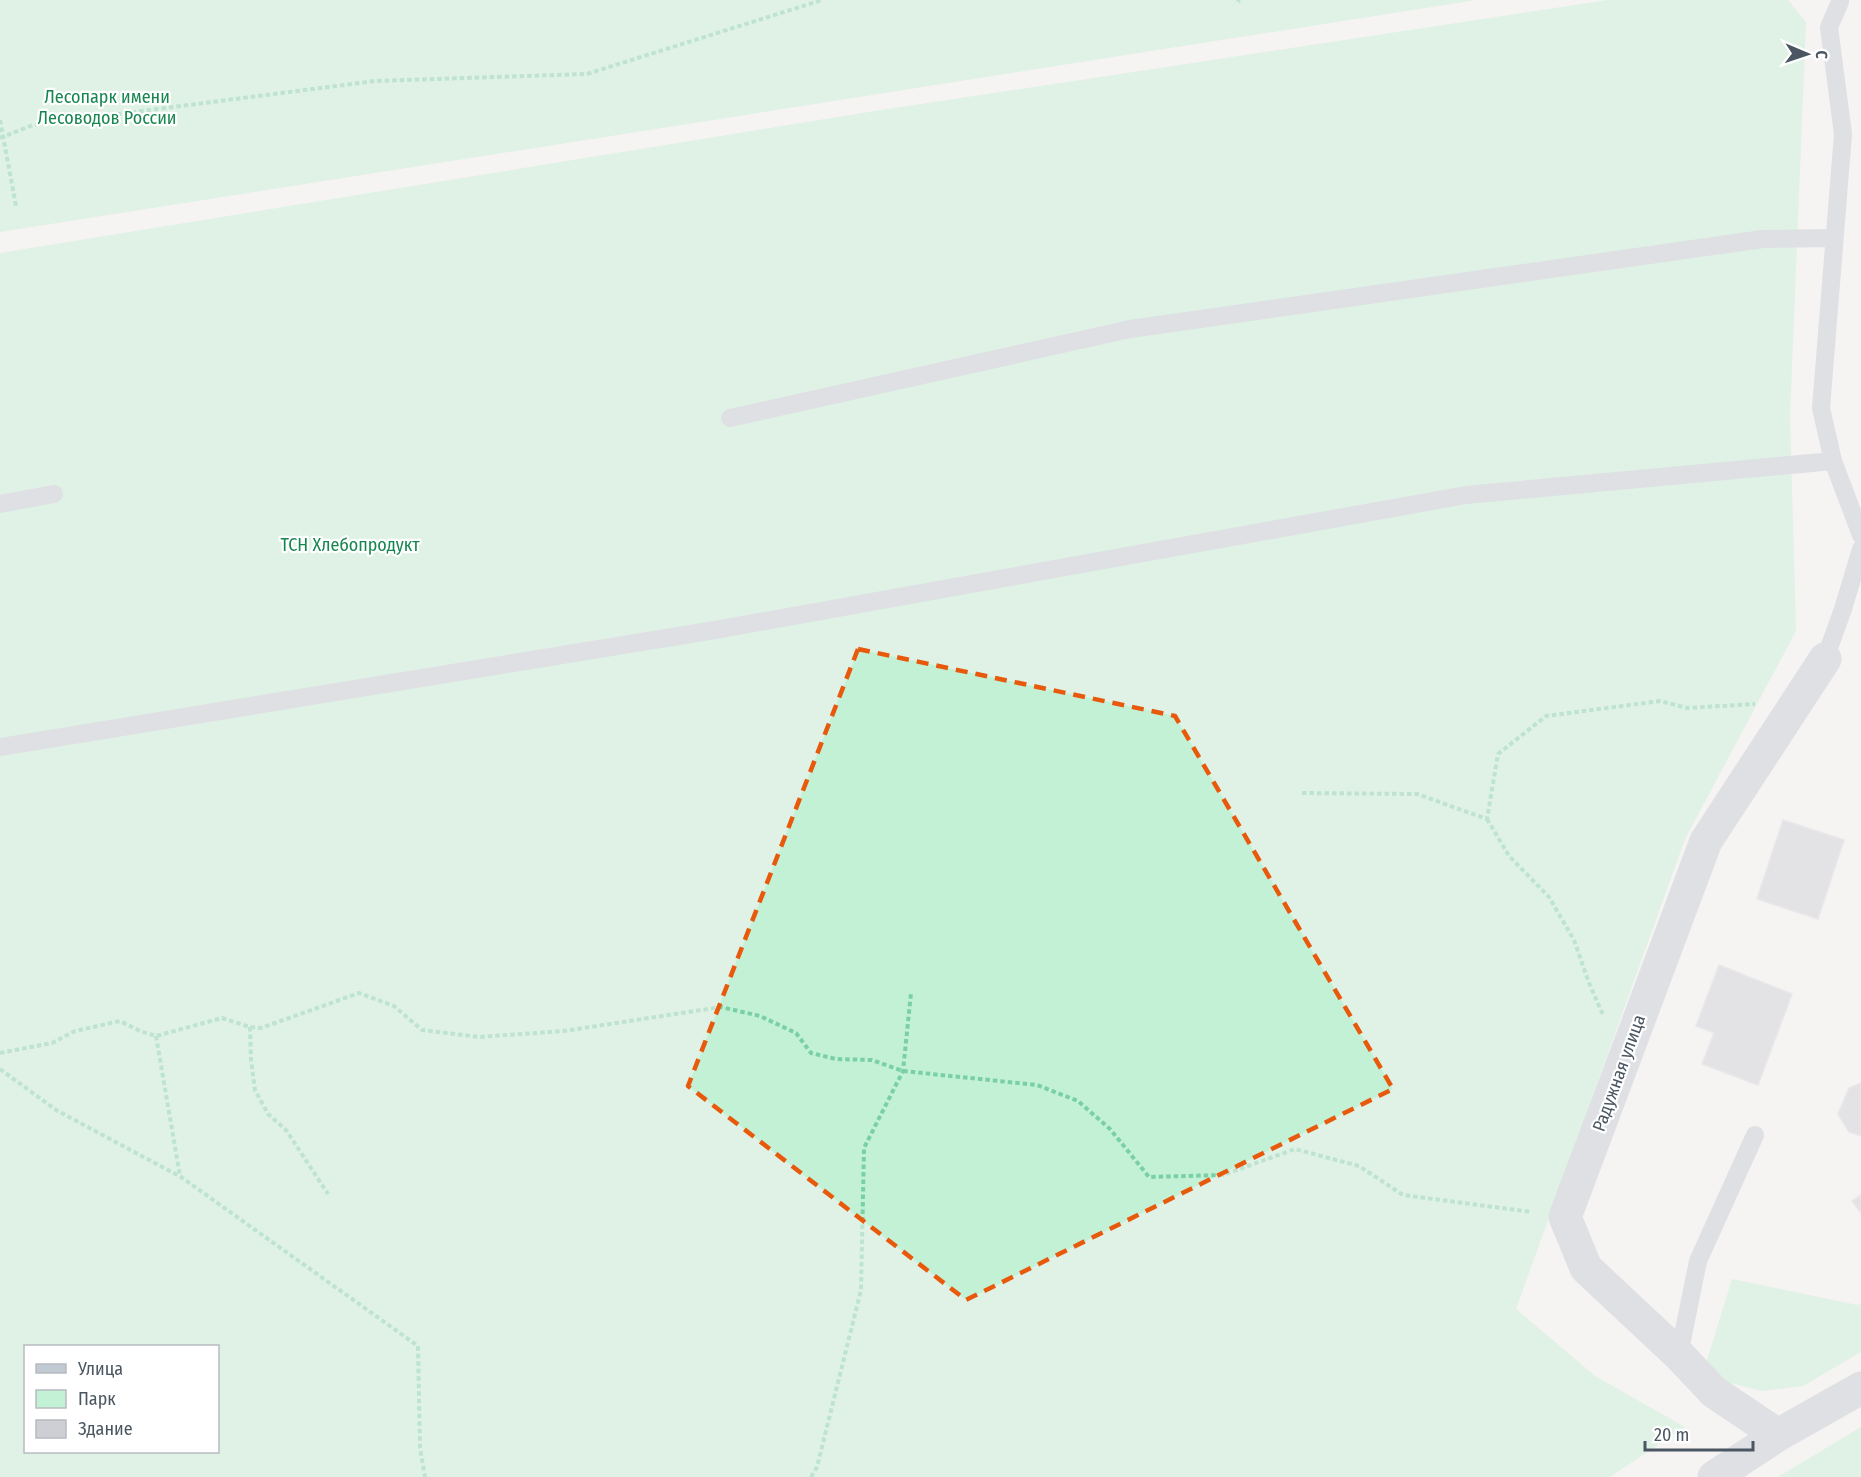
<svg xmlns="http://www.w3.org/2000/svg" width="1861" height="1477" viewBox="0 0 1861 1477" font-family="'Fira Sans Condensed',sans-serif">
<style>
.green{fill:#c3f1d5;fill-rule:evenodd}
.building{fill:#cdcfd5;stroke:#d7d9de;stroke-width:1.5}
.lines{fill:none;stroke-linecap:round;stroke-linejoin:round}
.path{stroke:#7ad0a6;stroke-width:4;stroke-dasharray:4.5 3;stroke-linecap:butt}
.service{stroke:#c1cad2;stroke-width:18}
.minor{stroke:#c1cad2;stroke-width:33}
.marked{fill:none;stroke:#e8590c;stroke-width:4.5;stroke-dasharray:12 8;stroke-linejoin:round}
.labels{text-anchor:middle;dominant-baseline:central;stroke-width:4.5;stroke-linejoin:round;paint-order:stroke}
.park-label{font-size:18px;fill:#17864f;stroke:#fff}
.street-label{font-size:18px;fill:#4a5661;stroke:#fff}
</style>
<rect width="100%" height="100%" fill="#f5f3f3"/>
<g class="green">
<polygon points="0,0 1476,0 0,232"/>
<path d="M1608 0H1788L1806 22 1790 416 1796 631 1685 839 1516 1309 1595 1376 1685 1427 1610 1477H0V253L875 111ZM26 1346H218V1452H26Z"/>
<polygon points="1732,1279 1857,1305 1861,1303 1861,1352 1803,1386 1762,1391 1722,1381 1707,1360"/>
<polygon points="1861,1427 1861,1477 1778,1477"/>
</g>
<g class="building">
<polygon points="1783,820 1844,840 1818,919 1757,899"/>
<polygon points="1719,965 1792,994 1758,1085 1702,1064 1714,1033 1696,1026"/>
<polygon points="1861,1083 1861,1136 1849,1132 1838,1114 1849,1088"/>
<polygon points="1861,1195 1861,1213 1852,1201"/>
</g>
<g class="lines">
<g class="path">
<polyline points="1238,2 1239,0"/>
<polyline points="0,120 16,206"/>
<polyline points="0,138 33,125 375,81 587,74 822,0"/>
<polyline points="1302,793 1417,794 1487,819 1498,754 1546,716 1660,701 1687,708 1755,704"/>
<polyline points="1487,819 1509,856 1549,897 1574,940 1589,983 1603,1015"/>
<polyline points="250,1027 251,1060 255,1090 268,1114 286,1130 328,1194"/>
<polyline points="156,1036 180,1176"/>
<polyline points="0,1053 52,1043 75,1031 120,1021 140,1031 156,1036 222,1018 250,1027 261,1028 359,993 394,1006 422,1030 479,1037 564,1031 721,1007 760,1016 796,1033 811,1053 836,1059 872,1060 903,1071 1037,1085 1078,1101 1110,1129 1149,1177 1223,1175 1295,1149 1359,1166 1403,1195 1532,1212"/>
<polyline points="0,1069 56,1110 181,1177 418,1346 420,1448 425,1477"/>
<polyline points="811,1477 817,1467 861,1290 864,1148 903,1071 911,993"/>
</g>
<g class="service">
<polyline points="1840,2 1829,27 1843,134 1821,408 1833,461 1861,535"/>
<polyline points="730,418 1130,329 1763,239 1834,238"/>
<polyline points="0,504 54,494"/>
<polyline points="1825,659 1843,609 1861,549"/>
<polyline points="0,747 715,630 1466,495 1833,461"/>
<polyline points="1679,1355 1698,1261 1755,1135"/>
</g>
<g class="minor">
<polyline points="1778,1435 1714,1392 1679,1355 1586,1268 1565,1217 1706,841 1825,659"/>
<polyline points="1714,1477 1778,1435 1861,1388"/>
</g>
</g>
<path d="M0 0H1861V1477H0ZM858 649 1175 716 1393 1089 966 1300 688 1086Z" fill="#f5f3f3" fill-opacity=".55" fill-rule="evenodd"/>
<path class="marked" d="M858 649 1175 716 1393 1089 966 1300 688 1086Z"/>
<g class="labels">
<g class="park-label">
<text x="107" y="97">Лесопарк имени<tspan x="107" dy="21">Лесоводов России</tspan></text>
<text x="350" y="545">ТСН Хлебопродукт</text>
</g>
<g class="street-label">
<text transform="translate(1619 1073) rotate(-70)">Радужная улица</text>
</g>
</g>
<rect x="24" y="1345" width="195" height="108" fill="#ffffff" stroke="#b7bbc0" stroke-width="1.5"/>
<rect x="36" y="1364" width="30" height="9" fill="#c1cad2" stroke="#b7bbc0" stroke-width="1.5"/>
<text x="78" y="1375" font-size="18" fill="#4a5661">Улица</text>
<rect x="36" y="1390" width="30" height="18" fill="#c3f1d5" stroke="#b7bbc0" stroke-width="1.5"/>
<text x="78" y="1405" font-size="18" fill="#4a5661">Парк</text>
<rect x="36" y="1420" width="30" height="18" fill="#cdcfd5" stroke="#b7bbc0" stroke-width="1.5"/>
<text x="78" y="1435" font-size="18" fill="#4a5661">Здание</text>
<g transform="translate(1807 54) rotate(92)" stroke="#ffffff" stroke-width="4.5" paint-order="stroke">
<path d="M0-4.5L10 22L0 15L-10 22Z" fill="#4a5661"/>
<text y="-9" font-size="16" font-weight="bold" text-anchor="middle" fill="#4a5661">С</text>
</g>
<path d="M1645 1441v9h108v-9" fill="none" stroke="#4a5661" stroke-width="3"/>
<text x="1654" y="1441" font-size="18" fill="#4a5661" stroke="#ffffff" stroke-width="4.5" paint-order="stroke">20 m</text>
</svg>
